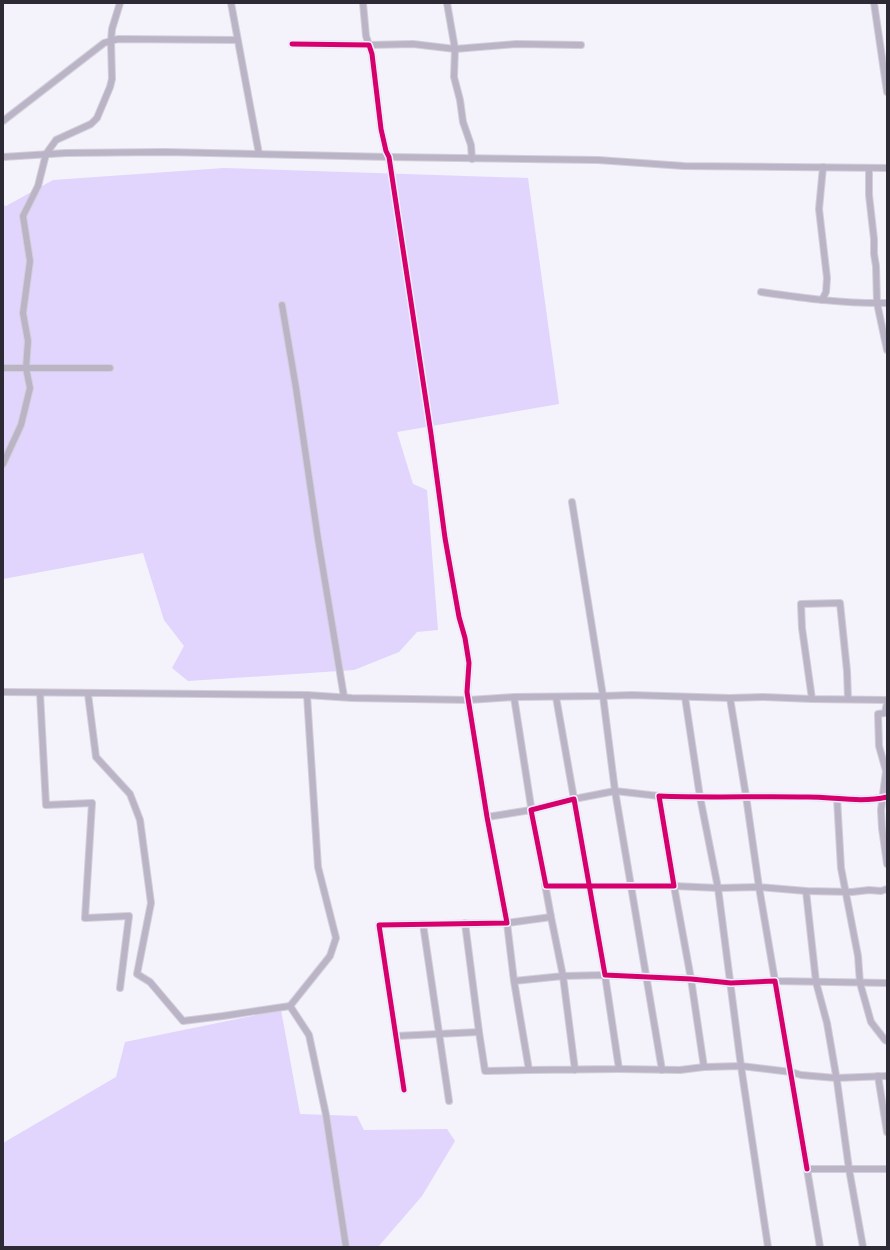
<svg xmlns="http://www.w3.org/2000/svg" width="890" height="1250" viewBox="0 0 890 1250" font-family="Lato,sans-serif">
<style>
.green{fill:#e1d4fd}
.lines{fill:none;stroke-linecap:round;stroke-linejoin:round}
.minor-casing{stroke:#d1cfd7;stroke-width:8}
.minor{stroke:#bab4c6;stroke-width:6}
.cycleway-casing{stroke:#f2eeff;stroke-width:8}
.cycleway{stroke:#d6006c;stroke-width:5}
</style>
<rect width="100%" height="100%" fill="#f4f2fb"/>
<g class="green">
<polygon points="224,168 528,178 559,404 397,432 413,484 427,490 438,630 417,632 399,652 354,670 188,681 172,668 184,646 164,620 143,553 3,579 3,205 6,206 53,180"/>
<polygon points="281,1010 300,1114 357,1116 364,1130 447,1129 455,1141 422,1196 378,1247 3,1247 3,1143 116,1077 125,1042"/>
</g>
<g class="lines">
<g class="minor-casing">
<g id="minor">
<polyline points="231,3 259,154"/>
<polyline points="363,3 366,36 369,45 413,44 455,49 516,44 581,45"/>
<polyline points="447,3 455,49 454,77 460,100 463,122 471,145 472,159"/>
<polyline points="874,3 887,92"/>
<polyline points="292,44 369,45 372,54 381,129 386,151 389,157 431,434 445,538 459,617 465,638 469,663 467,692 487,817 507,923 379,925 404,1090"/>
<polyline points="3,121 104,43 111,41 112,29 120,3"/>
<polyline points="3,157 66,153 165,152 389,157 598,160 684,166 887,168"/>
<polyline points="869,168 869,195 874,239 874,254 876,266 877,303 887,350"/>
<path d="M761 292C803 298 845 304 887 303"/>
<polyline points="822,300 826,292 827,278 819,209 823,167"/>
<polyline points="282,305 296,388 318,539 344,697"/>
<polyline points="3,368 110,368"/>
<polyline points="3,464 21,425 30,388 26,368 28,341 23,313 30,261 23,216 38,186 46,154 56,140 91,124 97,118 110,87 112,79 111,41 118,39 237,40"/>
<polyline points="572,502 603,696 615,791 659,796"/>
<polyline points="3,692 307,695 352,698 469,700 514,697 603,696 631,695 730,698 763,697 812,699 887,700"/>
<polyline points="40,693 46,805 92,803 85,918 129,916 120,988"/>
<polyline points="88,694 96,757 130,794 140,820 151,903 137,974 150,982 183,1021 223,1016 290,1006 330,956 336,938 318,867 307,695"/>
<polyline points="514,697 532,813"/>
<polyline points="556,697 574,799 615,791 662,1070"/>
<polyline points="685,697 700,797 718,888 741,1066 768,1247"/>
<polyline points="730,698 746,796 759,887 806,891 852,892 869,890 881,891 887,889"/>
<polyline points="812,699 802,628 801,604 840,603 847,671 848,699"/>
<polyline points="887,703 885,713 878,714 879,746 886,771 881,810 882,828 887,864"/>
<polyline points="837,798 841,868 858,956 860,983 871,1022 885,1040 887,1041"/>
<polyline points="487,817 531,810"/>
<polyline points="545,884 551,917"/>
<polyline points="806,891 816,982 827,1023 837,1081 849,1169 863,1247"/>
<polyline points="423,924 449,1101"/>
<polyline points="514,981 507,923 551,917 563,976 605,975 619,1069 529,1070 514,981 563,976 575,1070"/>
<polyline points="290,1006 309,1035 326,1115 346,1247"/>
<polyline points="479,1032 485,1071 529,1070"/>
<polyline points="396,1036 479,1032 465,923"/>
<polyline points="704,1067 691,979 674,886 718,888 759,887 775,981 887,983"/>
<polyline points="619,1069 680,1070 704,1067 741,1066 791,1072 801,1075 836,1078 887,1076"/>
<polyline points="878,1076 887,1132"/>
<path d="M807 1169 775 981 731 983 691 979 605 975 574 799 531 810 546 886H674L659 796C709 798 758 796 808 797 834 797 861 803 887 797"/>
<polyline points="820,1247 807,1169 887,1169"/>
</g>
</g>
<use href="#minor" class="minor"/>
<g class="cycleway-casing">
<g id="cycleway">
<polyline points="292,44 369,45 372,54 381,129 386,151 389,157 431,434 445,538 459,617 465,638 469,663 467,692 487,817 507,923 379,925 404,1090"/>
<path d="M807 1169 775 981 731 983 691 979 605 975 574 799 531 810 546 886H674L659 796C709 798 758 796 808 797 834 797 861 803 887 797"/>
</g>
</g>
<use href="#cycleway" class="cycleway"/>
</g>
<rect width="890" height="1250" fill="none" stroke="#2d2a35" stroke-width="8"/>
</svg>
